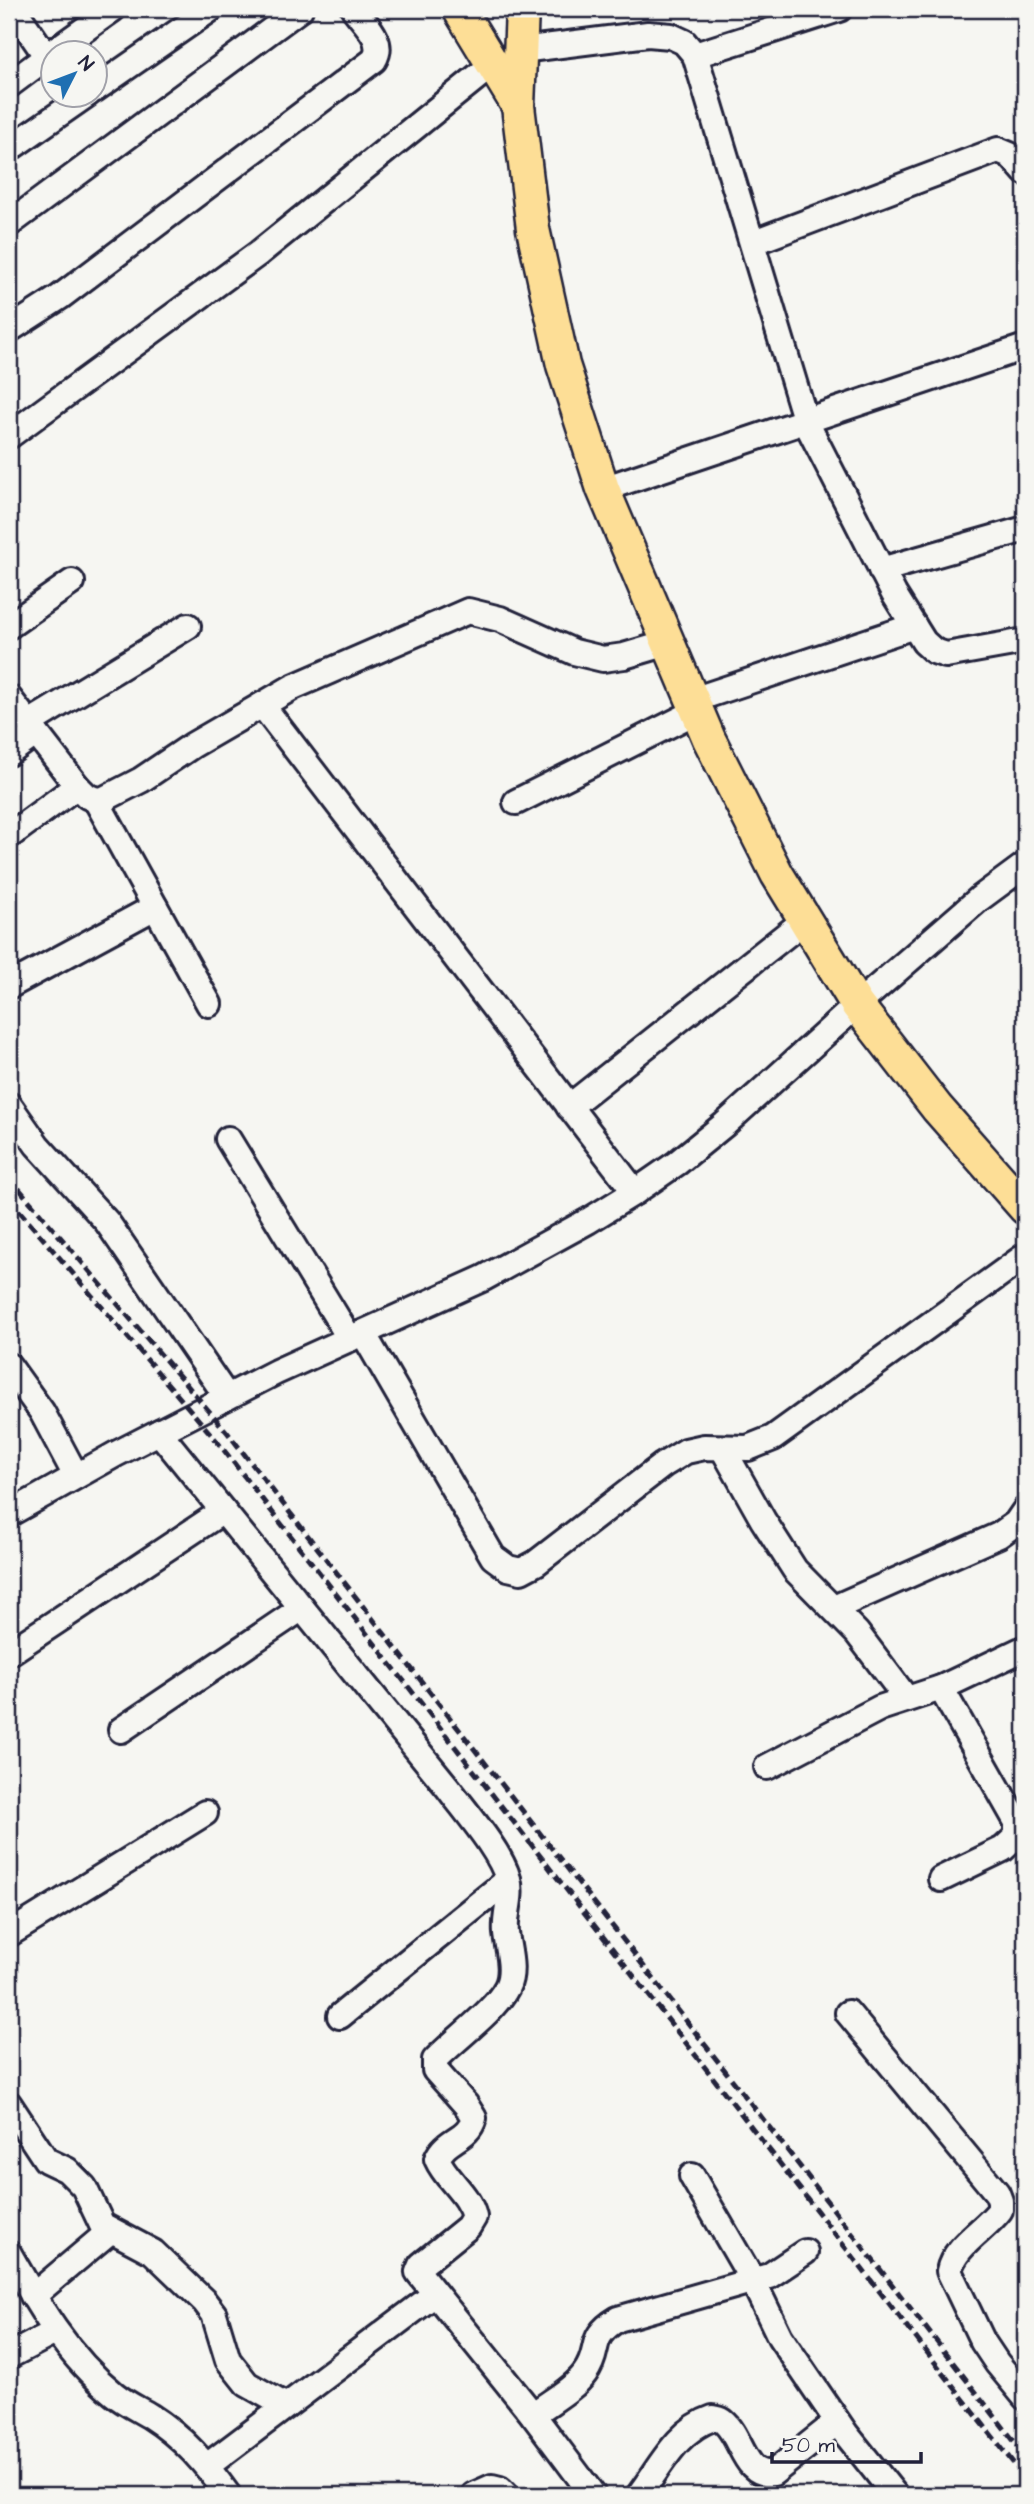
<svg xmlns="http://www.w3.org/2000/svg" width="1034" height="2504" viewBox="0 0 1034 2504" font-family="'Architects Daughter',sans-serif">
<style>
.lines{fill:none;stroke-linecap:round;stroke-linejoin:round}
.minor-casing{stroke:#22223b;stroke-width:30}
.major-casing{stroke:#22223b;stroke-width:37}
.minor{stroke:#f6f6f2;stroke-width:24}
.major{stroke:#fdde96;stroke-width:32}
.rail{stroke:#22223b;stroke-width:5;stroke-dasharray:10 5;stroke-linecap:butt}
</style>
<rect width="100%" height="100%" fill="#f6f6f2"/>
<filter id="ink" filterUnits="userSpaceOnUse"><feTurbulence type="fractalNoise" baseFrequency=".0143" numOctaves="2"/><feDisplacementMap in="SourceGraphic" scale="14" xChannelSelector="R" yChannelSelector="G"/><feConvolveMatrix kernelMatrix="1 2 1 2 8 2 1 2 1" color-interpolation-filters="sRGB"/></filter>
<g filter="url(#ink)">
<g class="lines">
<g class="minor-casing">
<g id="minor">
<polyline points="14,9 47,57"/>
<polyline points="521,50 648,34 671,36 684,42 695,55 806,422 894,594 924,642 934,651 946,655 1025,641"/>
<polyline points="53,52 113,9"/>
<polyline points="695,55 839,9"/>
<polyline points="9,85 52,53"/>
<polyline points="94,90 211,9"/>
<polyline points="9,149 88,94"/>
<polyline points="9,224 300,9"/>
<polyline points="754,242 998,150 1010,155 1025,172"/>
<path d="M9 330 60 297 374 60C386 41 365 24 354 9"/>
<polyline points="9,436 259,253 493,64"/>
<polyline points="603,489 1025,347"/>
<polyline points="881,570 1025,529"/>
<polyline points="9,626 72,582"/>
<polyline points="9,698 77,786 87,796 96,800 104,799 141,780 193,745 293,687 468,611 500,619 574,652 603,659 624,656 668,643"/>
<polyline points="693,700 914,626"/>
<polyline points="262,705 635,1192"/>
<polyline points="29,723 188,626"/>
<polyline points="9,753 36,733"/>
<polyline points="96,800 209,1004"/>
<polyline points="516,802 697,711"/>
<polyline points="9,836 77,786"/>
<polyline points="9,986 155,907"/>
<polyline points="9,1105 37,1145 107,1222 227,1397"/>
<polyline points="569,1107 805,920"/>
<polyline points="228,1139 350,1339"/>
<polyline points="363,1333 493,1557 508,1568 521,1571 536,1563 663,1465 686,1451 704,1447 748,1448 773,1438 1025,1256"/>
<polyline points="9,1366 42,1412 76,1476"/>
<path d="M159 1432 449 1789C466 1812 501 1852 508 1879 513 1897 504 1915 506 1933 508 1950 515 1971 507 1987 495 2011 455 2039 435 2060V2070L466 2105 474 2118C468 2140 446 2138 437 2159 446 2180 469 2194 474 2217L468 2227 421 2265 418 2272 533 2415 593 2495"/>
<polyline points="723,1449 763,1520 795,1570 857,1633 906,1698"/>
<polyline points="9,1514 116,1454 276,1372 484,1278 588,1221 635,1192 677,1163 725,1124 857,1005 979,899 1025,865"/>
<polyline points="834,1608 999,1535 1016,1523 1025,1510"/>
<polyline points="9,1653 223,1511"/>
<polyline points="941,1688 1017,1822 1017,1836 1003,1849 941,1879"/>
<polyline points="121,1730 302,1608"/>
<polyline points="767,1767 880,1708 941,1688 1025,1648"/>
<polyline points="9,1934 205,1813"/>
<path d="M848 2013 997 2193 1000 2201V2210C985 2230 954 2246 949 2271L983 2342 997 2363 1025 2397"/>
<polyline points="340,2016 508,1880"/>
<polyline points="9,2104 46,2160 67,2170 84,2187 102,2225 153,2252 204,2301 214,2314 228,2360 247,2384 286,2406"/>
<polyline points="692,2176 753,2281 780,2337 846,2434 895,2495"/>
<path d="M9 2254C38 2305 67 2356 114 2394 125 2403 138 2409 150 2416 183 2437 206 2464 228 2495"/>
<polyline points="33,2296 110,2231"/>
<polyline points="9,2356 55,2332"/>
<path d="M533 2415C549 2402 573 2390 585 2373 602 2350 586 2338 618 2319L769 2276 805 2252"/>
<polyline points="207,2466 435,2294"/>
<polyline points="474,2495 492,2487 500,2489 506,2495"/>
<path d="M639 2495C661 2466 677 2430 713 2418 717 2419 721 2419 724 2422 742 2437 744 2477 773 2473L837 2422"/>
</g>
</g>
<g class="major-casing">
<g id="major">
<polyline points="459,9 518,106 533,229 563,365 603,489 709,739 777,874 857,1005 937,1108 1025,1208"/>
<polyline points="518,106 522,9"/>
</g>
</g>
<use href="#minor" class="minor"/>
<use href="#major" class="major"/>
<g class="rail">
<polyline points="9,1177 227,1432 1025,2455"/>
<polyline points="9,1199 216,1440 1025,2478"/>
</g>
</g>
</g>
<rect width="1034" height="2504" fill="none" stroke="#f6f6f2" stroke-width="35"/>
<rect x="18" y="18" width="999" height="2469" fill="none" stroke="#22223b" stroke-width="2.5" filter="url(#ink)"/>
<g transform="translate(74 74) rotate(48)"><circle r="33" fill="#f6f6f2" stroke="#a1a1a9" stroke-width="2"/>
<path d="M0-5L12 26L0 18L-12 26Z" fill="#1f6fb2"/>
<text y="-10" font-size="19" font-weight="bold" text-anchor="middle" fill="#22223b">N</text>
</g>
<path d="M772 2452v10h149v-10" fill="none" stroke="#22223b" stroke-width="3.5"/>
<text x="782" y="2452" font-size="21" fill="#22223b" stroke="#f6f6f2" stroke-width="5" paint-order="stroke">50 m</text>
</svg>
